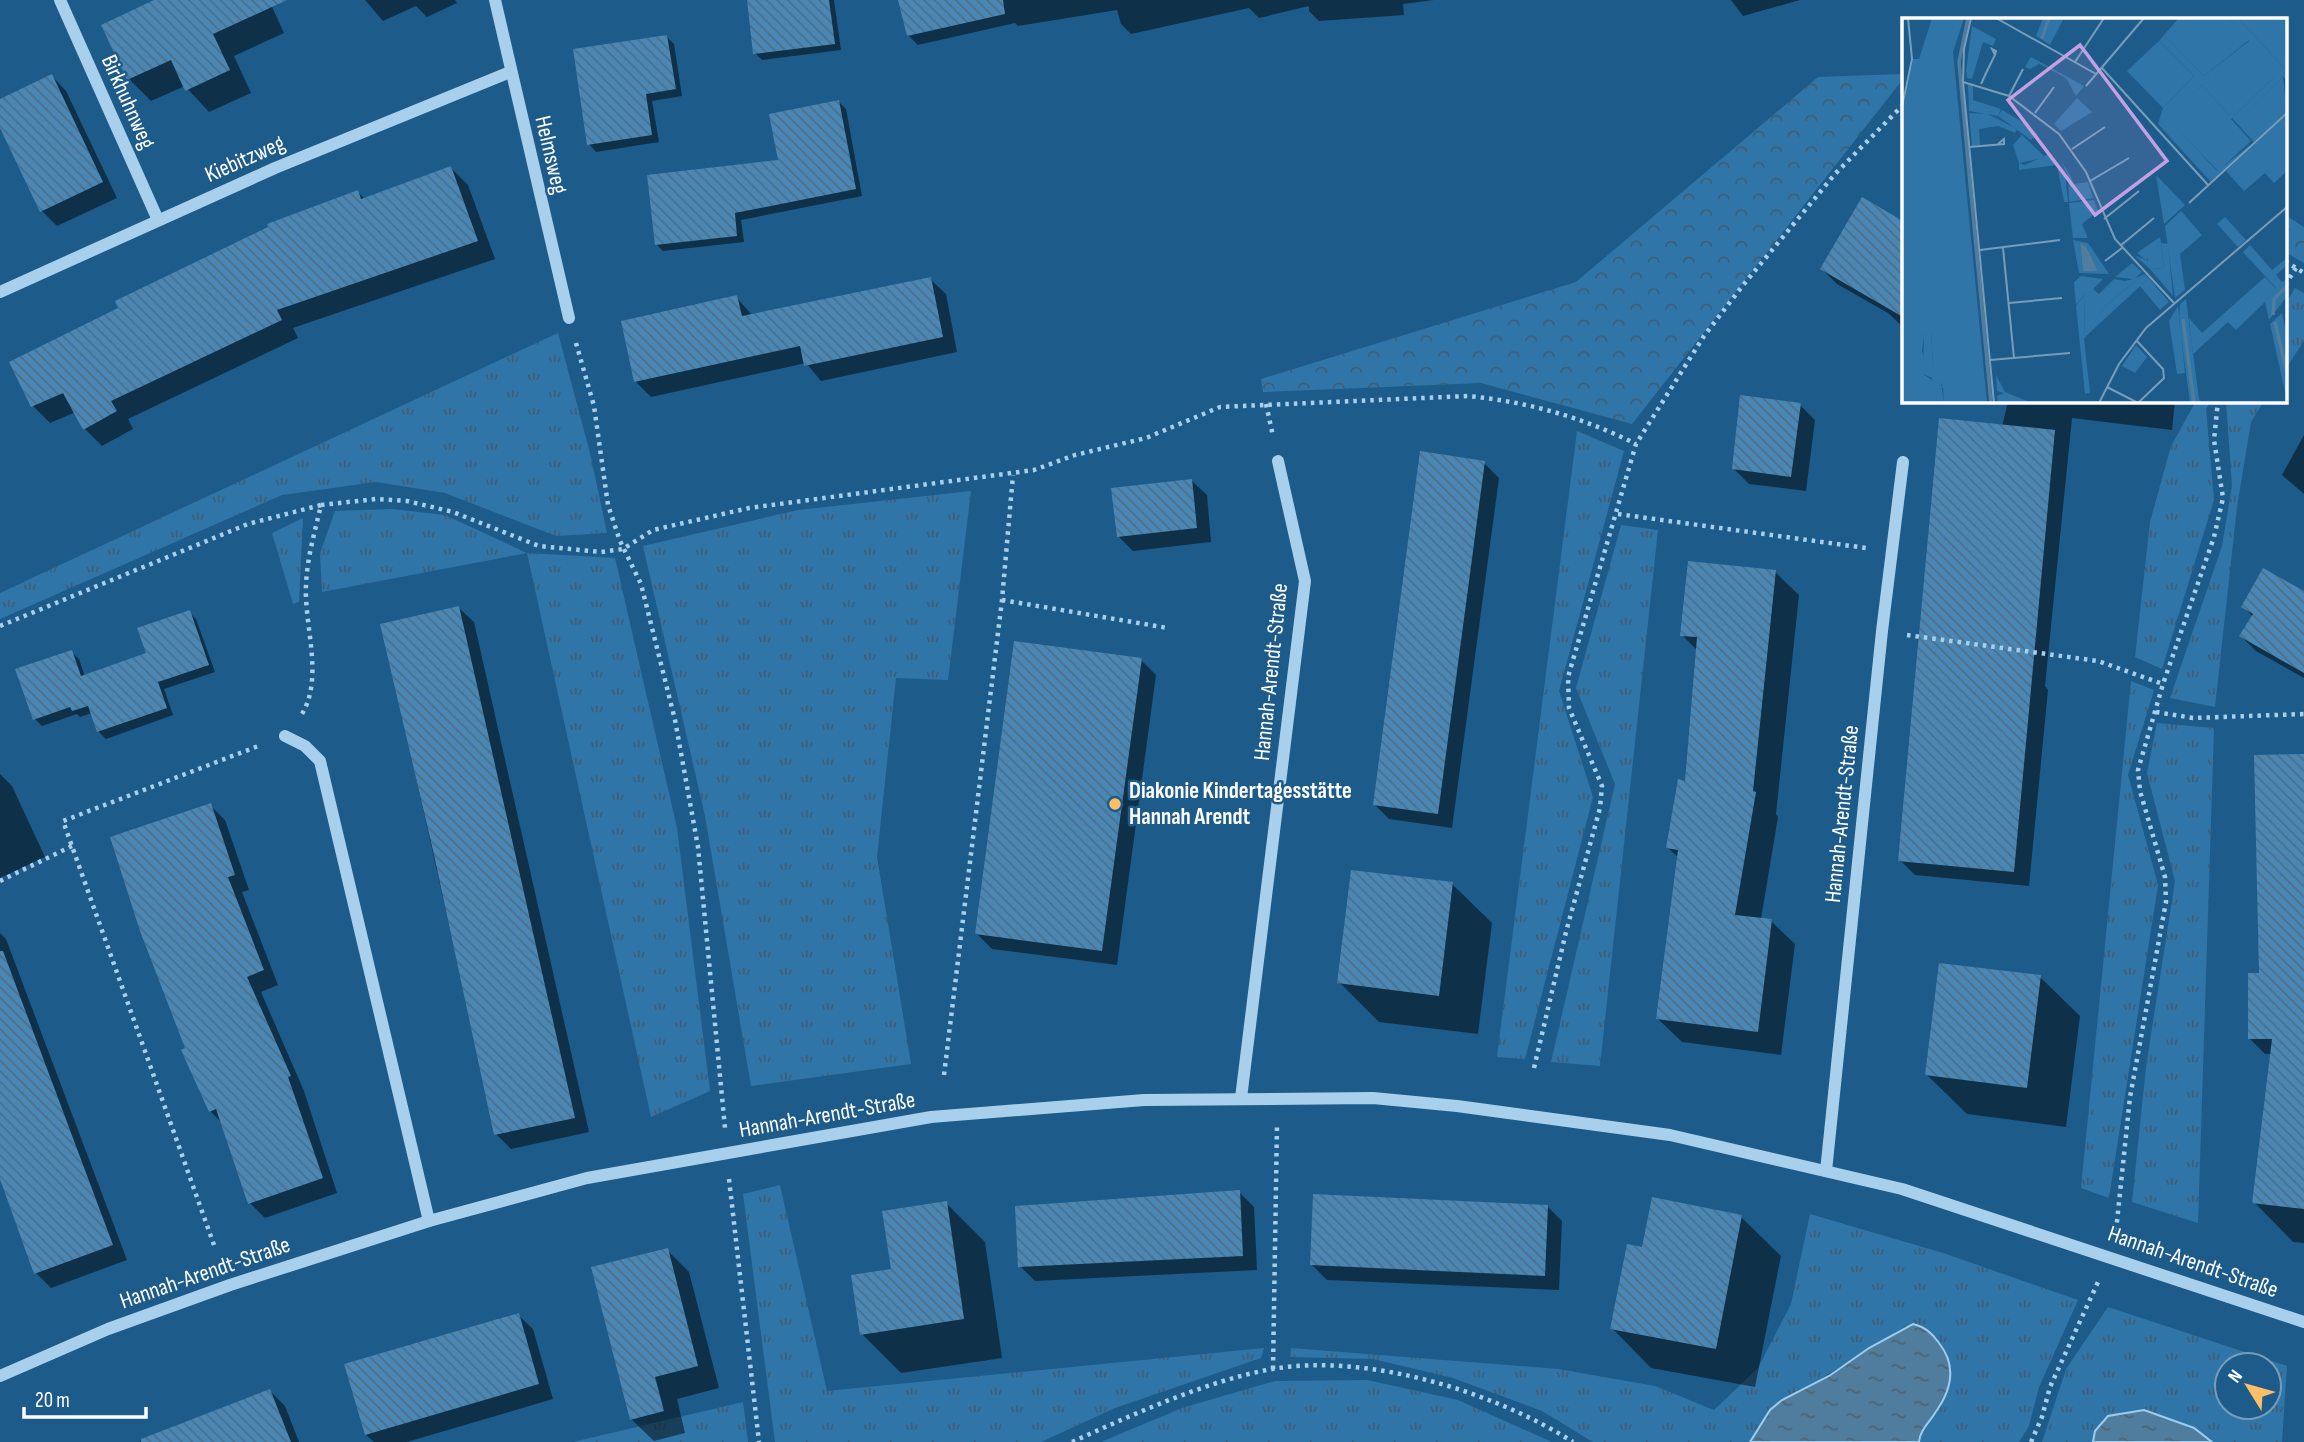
<svg xmlns="http://www.w3.org/2000/svg" width="2304" height="1442" viewBox="0 0 2304 1442" font-family="'Sofia Sans Condensed',sans-serif">
<style>
.grass{fill:url(#grass-tufts);fill-rule:evenodd}
.forest{fill:url(#forest-crowns)}
.water{fill:url(#water-ripples);stroke:#9cccee;stroke-width:2}
.shadow{fill:#0007}
.building{fill:url(#building-back-hatch)}
.lines{fill:none;stroke-linecap:round;stroke-linejoin:round}
.path{stroke:#a8d0ec;stroke-width:4.5;stroke-dasharray:3.5 5;stroke-linecap:butt}
.minor{stroke:#a8d0ec;stroke-width:12}
.poi-dot{fill:#fcbe67;stroke:#1d5b8a;stroke-width:2.5}
.labels{text-anchor:middle;dominant-baseline:central;stroke-width:5;stroke-linejoin:round;paint-order:stroke}
.street-label{font-size:23px;fill:#fff;stroke:#1d5b8a}
.poi-label{font-size:23px;font-weight:bold;fill:#fff;stroke:#1d5b8a;text-anchor:start}
.inset-river{fill:none;stroke:#507c9d;stroke-width:3.5}
.inset-road{fill:none;stroke:#779db9;stroke-width:2}
.view{fill:#c4a0e2;fill-opacity:0.15;stroke:#c4a0e2;stroke-width:3.5}
.inset-edge{fill:none;stroke:#fff;stroke-width:3.5}
</style>
<defs>
<pattern id="grass-tufts" width="24" height="20" patternUnits="userSpaceOnUse" patternTransform="scale(1.75)"><rect width="24" height="20" fill="#3075a8"/><path d="M3 7l-1-3M5 7V3M7 7l1-3M15 17l-1-3M17 17v-4M19 17l1-3" fill="none" stroke="#3f5e75"/></pattern>
<pattern id="forest-crowns" width="20" height="18" patternUnits="userSpaceOnUse" patternTransform="scale(1.75)"><rect width="20" height="18" fill="#3075a8"/><path d="M2 6a3 3 0 1 1 6 0M12 15a3 3 0 1 1 6 0" fill="none" stroke="#3f5e75"/></pattern>
<pattern id="water-ripples" width="26" height="14" patternUnits="userSpaceOnUse" patternTransform="scale(1.75)"><rect width="26" height="14" fill="#507c9d"/><path d="M2 4q2-2 4 0t4 0M15 11q2-2 4 0t4 0" fill="none" stroke="#4e6474"/></pattern>
<pattern id="building-back-hatch" width="6" height="6" patternUnits="userSpaceOnUse" patternTransform="scale(1.75)"><rect width="6" height="6" fill="#4a87b4"/><path d="M-1 5l2 2M0 0l6 6M5-1l2 2" fill="none" stroke="#4b6f8a"/></pattern>
</defs>
<rect width="100%" height="100%" fill="#1d5b8a"/>
<g class="grass">
<polygon points="2295,288 2304,293 2304,341 2285,370 2285,305"/>
<polygon points="558,333 590,453 607,533 556,536 445,493 376,482 282,495 0,619 0,593"/>
<polygon points="2196,401 2211,401 2206,409 2214,500 2162,669 2135,657 2150,522 2171,446"/>
<polygon points="2226,401 2264,401 2251,422 2237,507 2215,707 2170,698 2222,546 2232,486"/>
<polygon points="1577,431 1624,451 1559,691 1593,797 1525,1059 1497,1057"/>
<polygon points="971,491 948,680 896,678 877,857 911,1064 751,1086 705,816 643,546 798,510"/>
<polygon points="392,509 445,515 527,553 615,558 677,828 710,1091 651,1117 527,553 322,592 320,553 335,511"/>
<polygon points="303,518 299,602 293,604 272,533"/>
<polygon points="1621,525 1658,530 1600,1066 1551,1062 1615,784 1576,688"/>
<polygon points="2131,681 2154,690 2128,775 2158,885 2109,1198 2081,1188"/>
<polygon points="2157,723 2214,728 2198,1223 2132,1202 2146,1067 2175,881 2147,773"/>
<polygon points="780,1185 827,1391 1264,1348 1261,1358 1115,1408 1041,1442 775,1442 743,1194"/>
<path d="M1810 1214 1943 1253 2078 1300 2039 1387 2029 1426 2019 1442H1919C1922 1409 1962 1402 1947 1358 1940 1336 1926 1332 1906 1326L1770 1410 1750 1442H1593L1542 1411 1453 1378 1373 1359 1290 1357 1291 1348 1558 1369 1655 1386 1714 1410 1758 1368 1791 1304Z"/>
<path d="M2108 1307 2287 1366 2282 1442H2212L2194 1428 2144 1410 2095 1431 2093 1442H2042L2066 1369ZM2227 1365H2269V1407H2227Z"/>
<polygon points="1367,1380 1458,1400 1552,1442 1101,1442 1182,1408 1275,1381"/>
<polygon points="743,1402 748,1442 573,1442"/>
</g>
<g class="forest">
<polygon points="1903,74 1903,79 1632,424 1481,383 1263,392 1261,379 1576,282 1818,77"/>
<polygon points="2285,215 2304,227 2304,263 2285,252"/>
</g>
<g class="water">
<path d="M1913 1324C1925 1327 1932 1333 1939 1343 1958 1367 1951 1391 1935 1413 1929 1423 1920 1430 1919 1442H1750L1770 1410 1782 1400 1829 1376 1869 1348Z"/>
<polygon points="2144,1410 2194,1428 2212,1442 2093,1442 2095,1431 2108,1416"/>
</g>
<g class="shadow">
<polygon points="158,0 269,0 284,33 234,56 251,93 209,112 185,86 151,101 129,79"/>
<polygon points="365,0 455,0 457,3 427,17 416,6 383,21"/>
<polygon points="749,0 834,0 841,50 762,60 755,53"/>
<polygon points="900,0 1434,0 1403,4 1404,15 1319,21 1309,11 1309,6 1259,18 1249,8 1131,34 1121,24 1117,10 1018,26 1015,23 918,45 908,35"/>
<polygon points="1731,0 1800,0 1743,16"/>
<polygon points="667,37 674,44 682,96 652,101 659,142 596,152 589,144"/>
<polygon points="52,76 66,91 117,198 57,226 42,211 0,124 0,101"/>
<polygon points="839,102 846,109 862,196 741,220 744,242 663,251 656,244 780,161"/>
<polygon points="451,168 468,185 495,259 293,328 298,338 128,419 133,429 102,446 85,429 76,412 50,423 33,406 120,309 358,192 365,199"/>
<polygon points="1903,213 1903,327 1888,313 1837,284 1822,269 1899,220"/>
<polygon points="930,279 946,294 957,352 821,381 806,363 651,397 636,382 736,297 752,315"/>
<polygon points="2008,401 2175,401 2172,430 2072,418 2045,686 2048,690 2029,886 1915,875 1900,860"/>
<polygon points="1800,405 1815,420 1806,491 1749,484 1734,469"/>
<polygon points="2304,435 2304,494 2282,475"/>
<polygon points="1484,463 1499,478 1452,828 1389,819 1374,804"/>
<polygon points="1192,481 1207,495 1211,542 1133,551 1118,536"/>
<polygon points="1775,572 1799,595 1776,814 1778,817 1761,919 1771,921 1795,944 1781,1055 1682,1042 1658,1019 1679,858 1668,848 1687,783 1697,650 1682,635"/>
<polygon points="2304,593 2304,678 2256,651 2241,636 2253,617 2243,606"/>
<polygon points="459,608 474,622 589,1132 511,1149 496,1134 382,626"/>
<polygon points="189,612 196,619 215,672 164,689 173,715 106,739 99,732 92,713 80,717 77,714 42,726 35,719 71,652 79,659 85,677 148,655"/>
<polygon points="1141,660 1156,675 1117,965 992,949 977,934"/>
<polygon points="2304,756 2304,1053 2265,1054 2250,1039"/>
<polygon points="0,774 12,786 45,857 0,878"/>
<polygon points="210,805 225,820 249,890 242,892 278,985 261,992 304,1091 337,1193 265,1218 250,1203 223,1124 210,1111 188,1049"/>
<polygon points="1452,884 1492,923 1478,1034 1379,1022 1339,982"/>
<polygon points="0,933 6,939 127,1260 51,1288 36,1273 0,1177"/>
<polygon points="2040,977 2080,1016 2066,1127 1967,1114 1927,1075"/>
<polygon points="2304,1096 2304,1243 2293,1242 2254,1202"/>
<polygon points="1239,1192 1254,1207 1257,1270 1035,1281 1020,1266"/>
<polygon points="946,1203 985,1242 1002,1358 901,1373 862,1334 893,1270"/>
<polygon points="1547,1206 1562,1221 1559,1290 1327,1280 1312,1265"/>
<polygon points="1741,1217 1781,1256 1755,1387 1651,1368 1612,1328"/>
<polygon points="667,1250 689,1272 719,1388 677,1399 685,1433 654,1441 631,1419"/>
<polygon points="518,1315 533,1329 553,1399 407,1442 374,1442 366,1435"/>
<polygon points="270,1391 285,1406 299,1442 138,1442"/>
</g>
<g class="building">
<polygon points="154,0 287,0 213,34 230,70 185,91 171,60 127,80 101,25"/>
<polygon points="747,0 829,0 835,44 753,54"/>
<polygon points="898,0 1003,0 1005,14 907,36"/>
<polygon points="667,35 676,89 646,94 652,135 587,145 573,49"/>
<polygon points="52,74 103,182 40,212 0,128 0,99"/>
<polygon points="839,100 856,189 735,213 737,236 655,245 647,175 778,160 769,114"/>
<polygon points="451,166 478,241 277,310 282,320 111,401 117,411 83,430 63,393 31,407 9,362 118,308 115,301 268,227 267,224 358,190 361,199"/>
<polygon points="1862,197 1903,221 1903,317 1820,269"/>
<polygon points="931,277 943,337 804,366 800,346 634,382 621,321 737,295 742,316"/>
<polygon points="1740,395 1801,403 1791,477 1732,469"/>
<polygon points="1939,418 2055,430 2014,872 1898,861"/>
<polygon points="1420,451 1485,461 1438,814 1373,805"/>
<polygon points="1192,479 1197,528 1117,537 1111,488"/>
<polygon points="1688,561 1776,570 1753,791 1756,792 1735,915 1772,919 1758,1032 1656,1019 1678,850 1666,848 1678,779 1685,781 1697,637 1680,636"/>
<polygon points="2263,568 2304,591 2304,673 2239,636 2253,614 2241,607"/>
<polygon points="459,606 575,1118 494,1135 434,855 380,624"/>
<polygon points="190,610 209,665 158,682 167,708 97,732 88,706 72,711 70,707 33,720 15,669 72,650 81,676 146,653 137,628"/>
<polygon points="1014,641 1142,658 1102,951 975,934"/>
<polygon points="2304,754 2304,1209 2252,1203 2272,1039 2248,1039 2248,973 2259,973 2254,755"/>
<polygon points="211,803 235,875 228,877 264,970 247,977 291,1076 288,1077 323,1178 248,1204 216,1109 209,1112 181,1050 185,1048 140,931 110,837"/>
<polygon points="1351,870 1453,882 1439,996 1337,983"/>
<polygon points="0,951 3,951 113,1245 34,1274 0,1179"/>
<polygon points="1939,963 2041,975 2027,1088 1925,1075"/>
<polygon points="1240,1190 1243,1256 1018,1267 1015,1206"/>
<polygon points="1313,1194 1548,1205 1545,1276 1310,1265"/>
<polygon points="1652,1197 1742,1215 1716,1349 1610,1329 1627,1244 1642,1247"/>
<polygon points="947,1201 964,1319 860,1335 851,1275 891,1269 882,1211"/>
<polygon points="668,1248 698,1366 655,1377 664,1411 630,1420 591,1267"/>
<polygon points="519,1313 539,1384 365,1435 344,1364"/>
<polygon points="270,1389 291,1442 141,1442 141,1439"/>
</g>
<g class="lines">
<g class="path">
<polyline points="2285,261 2304,273"/>
<polyline points="2285,285 2296,268"/>
<polyline points="576,343 594,406 608,505 620,541 641,584 675,720 698,847 725,1128"/>
<polyline points="1266,404 1273,436"/>
<path d="M321 505 376 499 407 501 453 512 539 546 601 552 623 549 653 530 749 508 1034 470 1075 455 1146 438 1220 407 1468 396C1528 402 1582 417 1636 444"/>
<polyline points="1618,514 1866,548"/>
<polyline points="1002,600 1168,628"/>
<path d="M0 626 248 524 321 505C315 531 307 558 306 585 304 626 324 677 302 714"/>
<polyline points="1907,635 2098,661 2163,684"/>
<polyline points="2156,712 2193,718 2304,714"/>
<polyline points="0,881 72,846"/>
<polyline points="1534,1068 1566,932 1600,808 1602,786 1569,708 1568,677 1636,444 1704,336 1744,284 1835,174 1903,105"/>
<polyline points="944,1075 1002,600 1013,475"/>
<polyline points="729,1179 759,1442"/>
<polyline points="2116,1231 2130,1097 2166,902 2165,877 2140,791 2138,770 2163,684 2214,537 2223,498 2214,440 2218,401"/>
<polyline points="214,1245 63,821 261,745"/>
<polyline points="1273,1369 1277,1125"/>
<path d="M1072 1442C1134 1414 1206 1381 1272 1369 1367 1353 1493 1391 1573 1442"/>
<polyline points="2031,1442 2042,1417 2050,1387 2098,1282"/>
</g>
<g class="minor">
<polyline points="60,0 158,220"/>
<polyline points="495,0 569,318"/>
<polyline points="0,292 275,168 510,72"/>
<polyline points="285,736 305,746 320,761 429,1221"/>
<polyline points="1241,1098 1305,581 1278,461"/>
<polyline points="1826,1171 1882,631 1903,462"/>
<polyline points="0,1376 108,1329 230,1285 429,1221 587,1178 931,1117 1144,1100 1373,1098 1457,1106 1670,1135 1902,1189 2304,1322"/>
</g>
</g>
<circle class="poi-dot" cx="1115" cy="804" r="7"/>
<g class="labels">
<g class="street-label">
<text transform="translate(128 102) rotate(66)">Birkhuhnweg</text>
<text transform="translate(551 155) rotate(77)">Helmsweg</text>
<text transform="translate(245 159) rotate(-24)">Kiebitzweg</text>
<text transform="translate(1271 672) rotate(-84)">Hannah-Arendt-Straße</text>
<text transform="translate(1842 814) rotate(-84)">Hannah-Arendt-Straße</text>
<text transform="translate(827 1115) rotate(-10)">Hannah-Arendt-Straße</text>
<text transform="translate(2193 1262) rotate(19)">Hannah-Arendt-Straße</text>
<text transform="translate(205 1273) rotate(-19)">Hannah-Arendt-Straße</text>
</g>
<g class="poi-label">
<text x="1129" y="791">Diakonie Kindertagesstätte<tspan x="1129" dy="26">Hannah Arendt</tspan></text>
</g>
</g>
<g transform="translate(1902 18)">
<rect width="385" height="385" fill="#1d5b8a"/>
<path d="M277 0H326L347 22 302 58 262 17ZM336 0H385V53ZM70 8 94 21 91 28 81 24 70 61 65 60 64 53ZM257 23 292 58 261 90 225 53ZM129 39 182 68 174 78 164 60 134 44 137 46 128 51 123 49ZM381 59 385 94 358 119 340 98ZM66 67H71V82L99 91 96 98 67 93ZM175 80 190 94 159 113 152 106ZM100 92 119 103 136 117 129 122 96 98ZM67 95 86 96 115 111 113 115 96 108 77 111 78 127 70 128ZM385 96V153L372 165 363 155 342 173 324 153ZM146 136 163 153 166 184H162L155 147 117 152V145L123 147ZM159 143 168 157 172 166 186 164 191 180 167 184 166 158ZM254 157 283 187 262 206ZM192 182 196 193 180 206 186 220H171L167 185ZM279 193 300 217 278 236 283 272 273 280 263 208ZM171 222 186 225 207 256 177 255ZM178 225 184 228 196 253H181ZM259 226 262 250 248 251 232 237 246 243V235ZM230 245 240 254 233 260 242 256 203 288 182 320 183 276 174 287 172 264 179 258 201 261 191 271 197 276 212 261 223 263 231 261 213 259ZM363 259 374 271 363 284 334 312 326 304 291 336 287 300 300 315ZM247 260 267 284 258 292 238 268ZM29 311 31 349 38 358 42 385H36L30 360 21 356 22 318ZM234 327 245 339 233 355 220 348Z" fill="#3075a8" fill-rule="evenodd"/>
<path d="M30 0H62L51 34 85 385H42L41 370 34 369 36 385H1L0 94 11 41H17ZM29 312 31 349 41 369 21 356 25 349 20 333 22 318ZM141 0H162L148 27 134 18ZM326 0H336L385 53V62L381 59 341 98 358 119 352 124 330 100 376 55 327 97 300 67 266 100 315 153 351 125 309 164 256 106 261 90 292 58 257 23 262 17 302 58 347 23ZM120 117 141 137V140L117 145 111 127ZM323 199 344 222 336 229 315 206ZM258 219 259 225 266 226 271 278 248 251 262 250 259 226 247 235 245 243 235 235ZM348 227 370 252 385 240V247L374 257 380 264 385 261V278L367 302 363 284 374 270 341 234ZM242 256 247 260 182 320 188 375 183 376 174 288 183 276 182 319 203 288ZM284 281 297 381 300 385H288L277 302 278 286ZM276 288 283 355 275 356 267 303ZM380 295 385 318V383L368 306ZM94 357 103 374 130 385H96L95 378 102 375 95 373Z" fill="#3075a8" fill-rule="evenodd"/>
<path d="M349 25 376 55 329 101 349 123 316 153 265 100 300 67 327 97 332 91 306 62Z" fill="#3075a8"/>
<path d="M178 225 184 228 196 253H181Z" fill="#507c9d"/>
<path class="inset-river" d="M66 0 57 44 67 155M140 20 147 0M67 155 89 385M371 297 372 281 385 268M281 301 292 385M373 304 385 355"/>
<path class="inset-road" d="M69 0 62 31 61 64 92 385M94 0 194 56M173 44 202 0M199 49 306 167M61 64 107 78 157 116 184 154 213 221 272 285M79 66 86 51 93 37 94 33 90 31 93 37M184 68 242 0M107 78 121 51M0 89 10 41 6 0M133 95 152 69M67 129 102 126V121L96 126M170 131 203 109M188 163 227 140M287 185 385 95M202 201 237 173M218 228 252 200M101 230 112 340M78 232 158 222M203 243 220 230M107 285 160 280M88 342 168 335M205 369 236 385 262 360 261 351 234 322M197 385 217 346 244 310 385 189"/>
<path class="view" d="M178 27 265 143 193 197 106 82Z"/>
<rect width="385" height="385" class="inset-edge"/>
</g>
<g transform="translate(2248 1386) rotate(307)"><circle r="33" fill="#1d5b8a" stroke="#779db9" stroke-width="2"/>
<path d="M0-5L12 26L0 18L-12 26Z" fill="#fcbe67"/>
<text y="-10" font-size="19" font-weight="bold" text-anchor="middle" fill="#ffffff">N</text>
</g>
<path d="M24 1407v10h122v-10" fill="none" stroke="#ffffff" stroke-width="3.5"/>
<text x="35" y="1407" font-size="21" fill="#ffffff" stroke="#1d5b8a" stroke-width="5" paint-order="stroke">20 m</text>
</svg>
